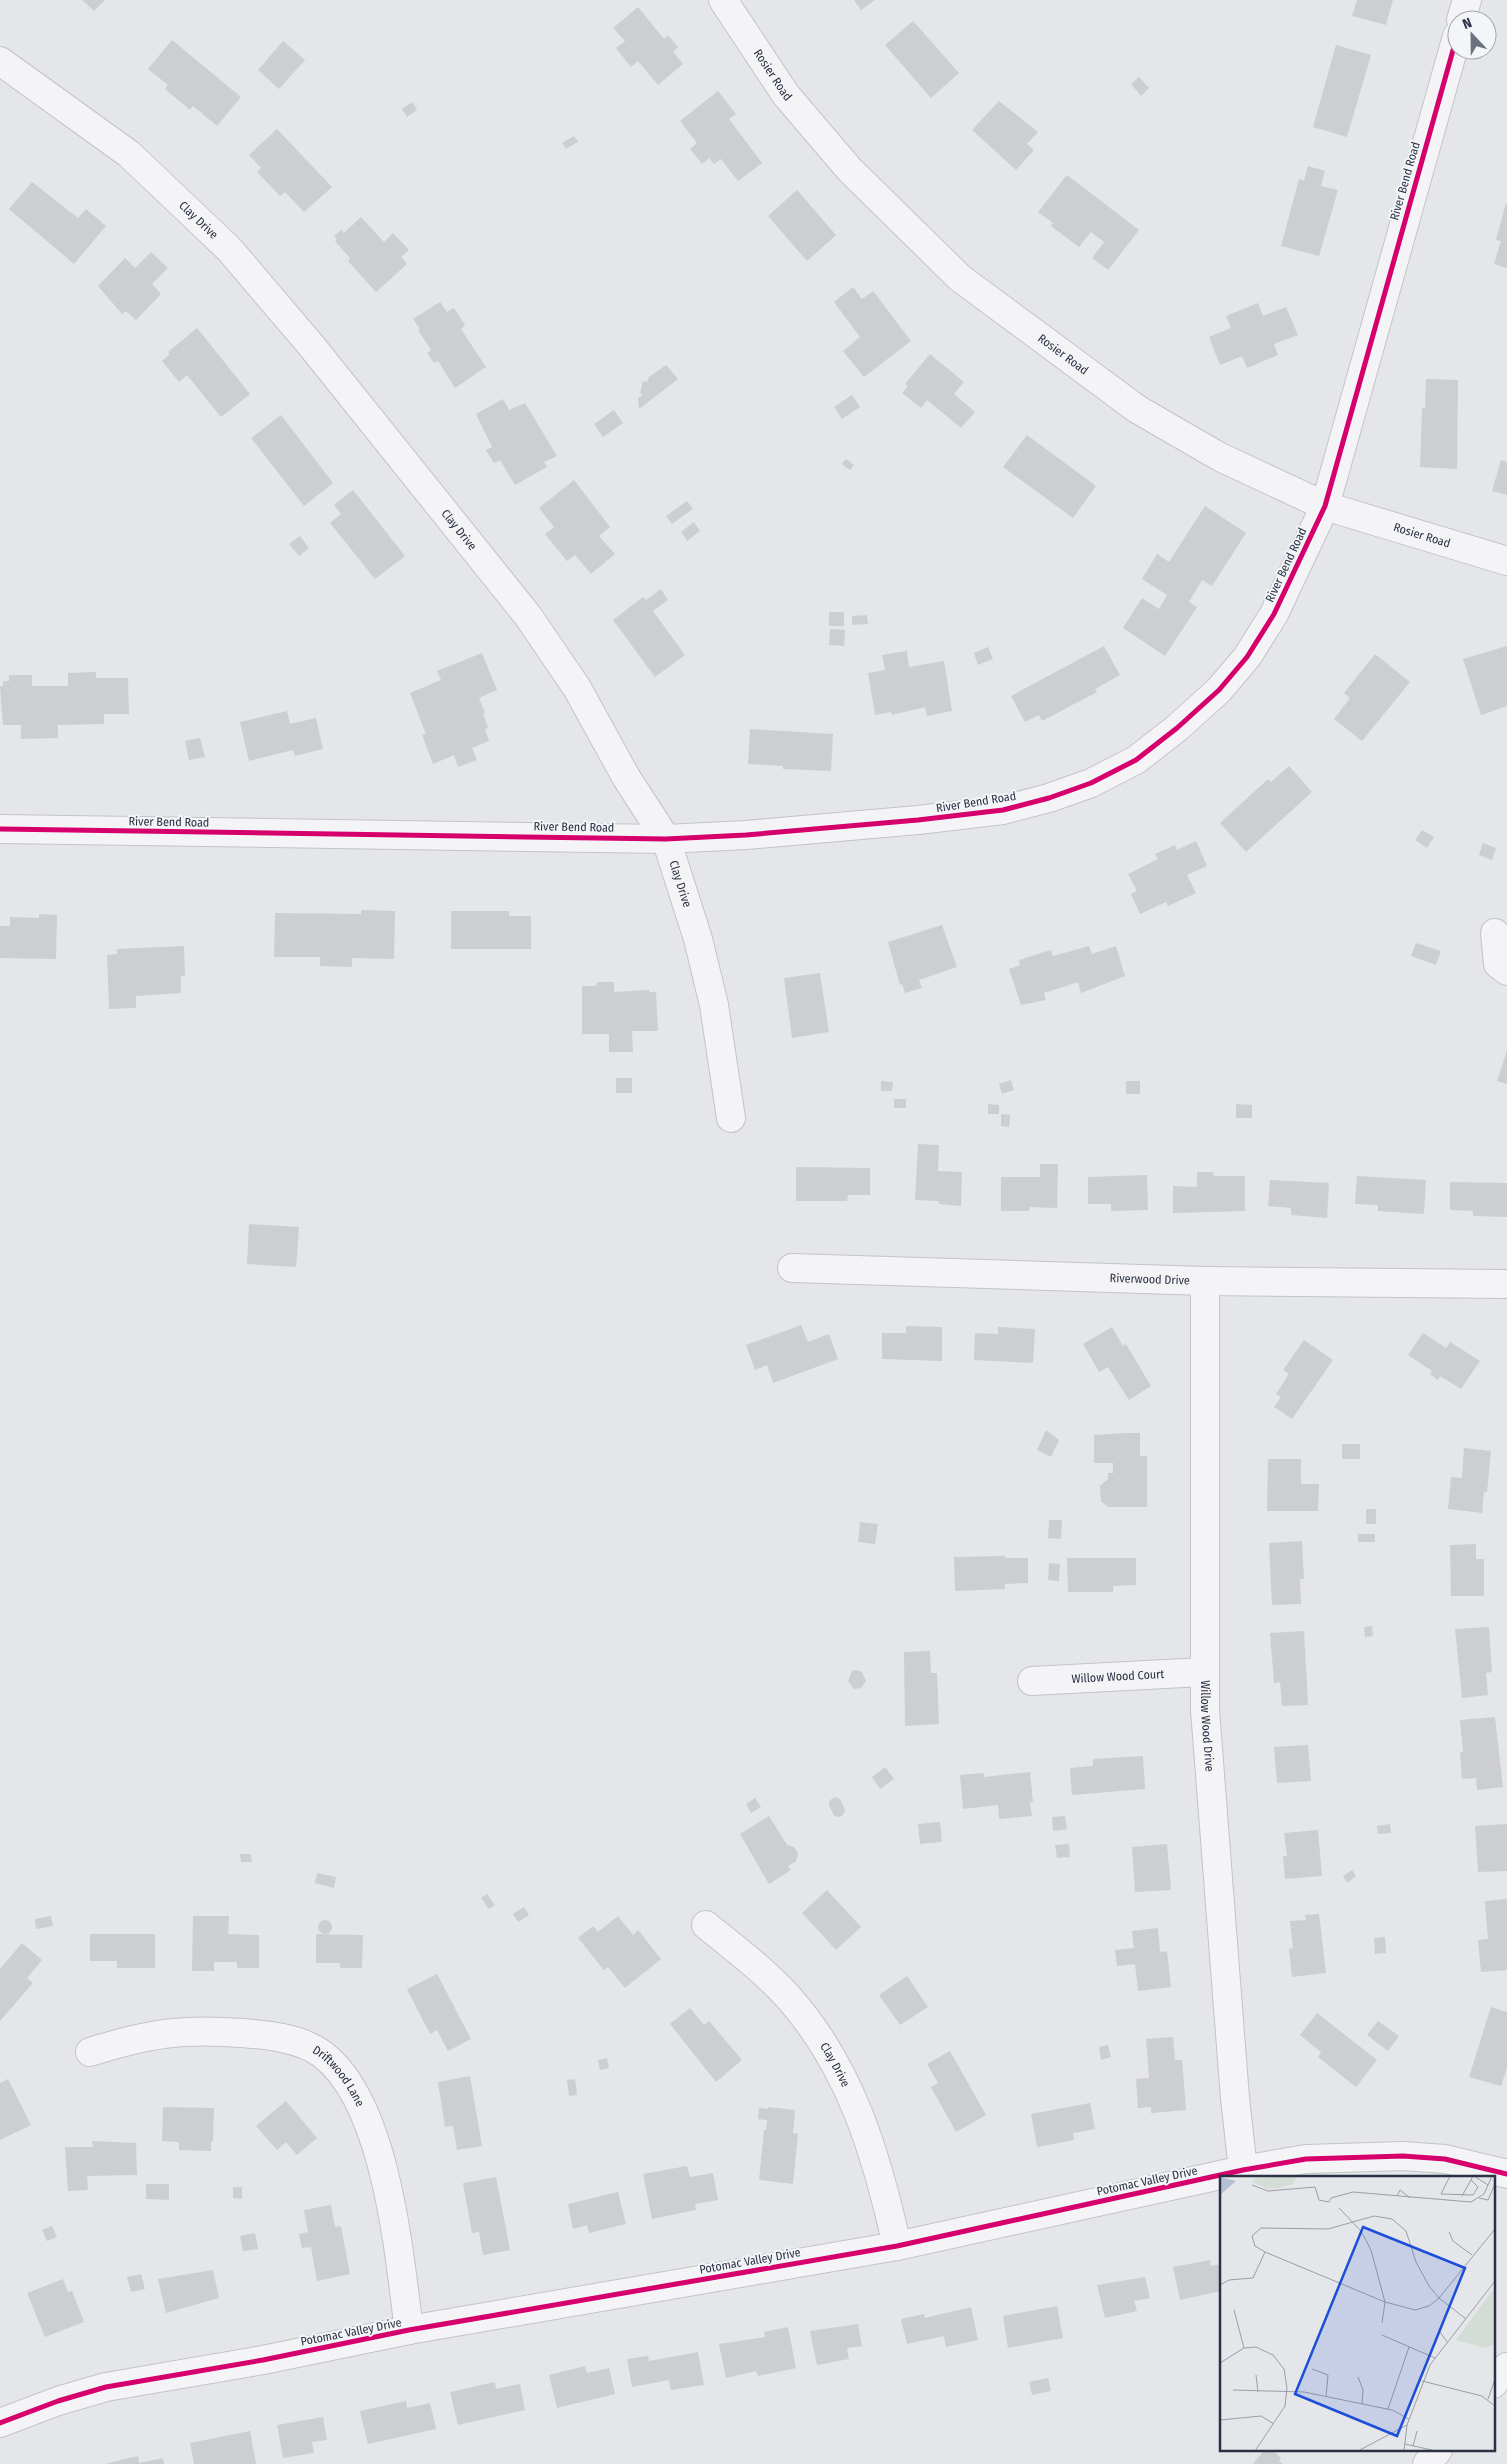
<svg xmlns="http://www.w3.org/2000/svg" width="1507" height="2464" viewBox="0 0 1507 2464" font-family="'Fira Sans Condensed',sans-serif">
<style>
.building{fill:#cdced1}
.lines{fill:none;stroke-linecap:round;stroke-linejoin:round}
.minor-casing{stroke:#c3c4c7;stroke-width:30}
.minor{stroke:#f4f4f6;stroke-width:28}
.cycleway-casing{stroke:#f3f5f8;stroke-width:8}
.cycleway{stroke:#d6006c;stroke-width:5}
.labels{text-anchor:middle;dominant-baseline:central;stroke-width:4;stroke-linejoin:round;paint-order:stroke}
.street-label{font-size:12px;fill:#2a3243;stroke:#f3f5f8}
.inset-road{fill:none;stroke:#9a9ea7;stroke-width:1}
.view{fill:#1d4ed8;fill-opacity:0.15;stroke:#1d4ed8;stroke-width:2.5}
.inset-edge{fill:none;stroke:#2a3243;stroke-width:2.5}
</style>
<rect width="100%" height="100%" fill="#e5e6e9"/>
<g class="building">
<polygon points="82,0 105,0 94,11"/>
<polygon points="854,0 875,0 861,10"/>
<polygon points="1357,0 1393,0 1386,25 1352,16"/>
<polygon points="638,7 664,39 668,35 678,47 673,52 683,64 658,85 638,61 631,67 616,48 625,41 613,28"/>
<polygon points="913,21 959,73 931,98 885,45"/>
<polygon points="172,40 241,97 217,126 193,106 190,110 165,89 168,85 148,69"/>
<polygon points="283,41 305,60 279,89 258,70"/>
<polygon points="1336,45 1371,55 1347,137 1313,127"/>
<polygon points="1139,77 1149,88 1141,96 1131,84"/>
<polygon points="718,91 736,114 729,119 762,163 738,181 721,159 714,164 709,158 702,164 690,149 697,143 680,121"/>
<polygon points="999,101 1038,132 1027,144 1034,150 1016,170 972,130"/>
<polygon points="412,102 417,110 407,117 402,109"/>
<polygon points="277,129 332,187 304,212 285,192 280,196 257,172 261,168 249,155"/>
<polygon points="574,136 578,142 566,149 562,143"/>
<polygon points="1308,166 1325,171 1321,186 1338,190 1319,256 1281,246 1299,179 1304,181"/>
<polygon points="1067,175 1139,230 1108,270 1092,258 1104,242 1091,232 1079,247 1051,226 1053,223 1038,212"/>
<polygon points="32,182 78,218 86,209 106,226 74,264 9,209"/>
<polygon points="797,190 836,235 807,261 768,216"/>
<polygon points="1506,203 1507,203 1507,268 1494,264 1501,241 1496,240"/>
<polygon points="361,217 384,242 393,233 409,250 401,257 407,264 376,292 348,261 350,258 335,241 337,239 334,236 341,230 344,233"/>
<polygon points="151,252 168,268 152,284 161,294 136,320 126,311 122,314 98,286 125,258 135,268"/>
<polygon points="853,287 862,299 873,291 911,341 864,377 843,351 860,337 834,302"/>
<polygon points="440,302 447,312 454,308 465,325 461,329 486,367 455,388 438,361 434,363 427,353 431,350 418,330 420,329 413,319"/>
<polygon points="1258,303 1263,316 1286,307 1298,335 1274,344 1278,355 1247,368 1242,356 1220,365 1209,337 1231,328 1226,316"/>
<polygon points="197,328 250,394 221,417 187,375 179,382 162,361 170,354 168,352"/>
<polygon points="930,354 964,382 954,394 975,412 961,428 927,400 921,408 902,393 908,386 905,384"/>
<polygon points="666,365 678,379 639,409 638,398 643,395 640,393 643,381 647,382 649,377"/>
<polygon points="1426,379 1458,380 1457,469 1420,467 1422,408 1425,408"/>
<polygon points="852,395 860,407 842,419 834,407"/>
<polygon points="503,399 509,410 525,403 557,456 544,462 547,467 515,485 500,460 494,463 486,450 492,447 476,414"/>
<polygon points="614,410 623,423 603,437 594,424"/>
<polygon points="281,415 333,483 304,506 251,438"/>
<polygon points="1027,435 1096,486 1073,518 1003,467"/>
<polygon points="846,459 854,465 850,470 842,464"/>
<polygon points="1501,460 1507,462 1507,495 1492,491"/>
<polygon points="574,480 610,527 599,536 615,554 591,574 575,555 567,561 545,534 554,527 539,508"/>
<polygon points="353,490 405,556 375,579 330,523 341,514 334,505"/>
<polygon points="687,501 693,509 672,524 666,516"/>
<polygon points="1205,506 1246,533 1212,586 1202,580 1189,602 1197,607 1165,656 1123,628 1142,598 1159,609 1167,595 1142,579 1157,554 1169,562"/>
<polygon points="694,522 700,531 687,541 681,532"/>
<polygon points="300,536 309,548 299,556 289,544"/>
<polygon points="661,589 668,600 653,611 685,655 655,677 613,620 643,597 646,600"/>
<rect x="829" y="612" width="15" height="14"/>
<polygon points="867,615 868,624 852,625 852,616"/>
<polygon points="830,629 845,630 844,646 829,645"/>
<polygon points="1104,646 1120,675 1095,689 1097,692 1042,721 1039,715 1025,722 1011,696"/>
<polygon points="1507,646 1507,706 1481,715 1463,659"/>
<polygon points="988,647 993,659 978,665 974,653"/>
<polygon points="907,651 909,667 944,661 952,711 927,716 925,707 892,715 891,712 875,715 868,673 885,670 882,655"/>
<polygon points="482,653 497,690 479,698 485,713 483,714 488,728 485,729 489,741 472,748 477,760 458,767 454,755 433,764 422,735 426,734 410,693 441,680 437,671"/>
<polygon points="1375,654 1410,682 1362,741 1334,719 1350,698 1344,693"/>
<polygon points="96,672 96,678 128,678 129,714 104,714 104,724 58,725 58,738 21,739 21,725 3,725 0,686 3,686 3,681 9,681 9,675 32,675 32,686 68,686 68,673"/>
<polygon points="287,711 290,724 316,718 323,749 295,756 293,750 249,761 240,722"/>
<polygon points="750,729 833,734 831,771 783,769 783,766 748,764"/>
<polygon points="200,738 205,757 189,760 185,741"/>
<polygon points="1289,766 1312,792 1246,852 1220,823 1268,779 1271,782"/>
<polygon points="1422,830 1434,837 1427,848 1415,840"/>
<polygon points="1196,841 1207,866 1187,875 1196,893 1168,906 1166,902 1140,914 1131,894 1137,891 1128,874 1158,859 1155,854 1175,845 1177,850"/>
<polygon points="1483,843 1496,848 1492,860 1479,855"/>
<polygon points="361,910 395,911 394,959 352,958 352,967 320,966 320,957 274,957 275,913 361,914"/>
<polygon points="451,911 509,911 509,916 531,916 531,949 451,949"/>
<polygon points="39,914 57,915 56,959 0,958 0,926 10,926 10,917 39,918"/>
<polygon points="942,925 957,967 919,980 922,988 905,993 902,984 900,985 888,942"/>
<polygon points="1416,943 1441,951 1436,965 1411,956"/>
<polygon points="184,946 185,976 181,976 181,993 136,996 136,1008 109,1009 107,955 117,954 117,949"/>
<polygon points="1089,946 1092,954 1116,946 1125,976 1081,993 1078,982 1044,993 1046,1000 1021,1005 1009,969 1020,965 1019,960 1051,950 1053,956"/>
<polygon points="820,973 829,1032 792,1038 784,978"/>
<polygon points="597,982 614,982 614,992 649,990 649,992 656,992 658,1031 632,1031 633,1052 609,1052 609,1034 582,1034 582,986 596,986"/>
<polygon points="1507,1050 1507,1084 1497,1081"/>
<rect x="616" y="1078" width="16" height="15"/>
<polygon points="1011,1080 1014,1090 1002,1094 999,1084"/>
<polygon points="881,1081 893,1082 892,1091 881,1091"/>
<rect x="1126" y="1081" width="14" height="13"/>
<rect x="894" y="1099" width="12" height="9"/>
<polygon points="988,1104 999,1105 999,1114 988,1114"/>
<polygon points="1236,1104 1252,1105 1252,1118 1236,1118"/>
<polygon points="1001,1114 1010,1115 1009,1127 1001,1126"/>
<polygon points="918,1144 939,1145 938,1171 962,1172 961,1206 939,1204 939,1201 915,1200"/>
<polygon points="1040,1164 1058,1164 1057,1208 1030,1207 1029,1211 1001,1211 1001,1177 1040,1177"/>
<polygon points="796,1167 870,1168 870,1195 848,1195 847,1201 796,1201"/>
<polygon points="1197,1172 1213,1172 1214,1176 1245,1176 1245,1211 1173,1213 1173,1186 1197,1187"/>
<polygon points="1147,1175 1148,1210 1111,1211 1111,1204 1088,1204 1088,1177"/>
<polygon points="1357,1176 1426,1180 1424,1214 1378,1211 1378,1205 1355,1204"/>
<polygon points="1270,1180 1329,1183 1327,1218 1291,1215 1291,1208 1268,1206"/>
<polygon points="1450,1182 1507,1183 1507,1217 1473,1216 1473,1211 1450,1210"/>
<polygon points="249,1224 299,1227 296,1267 247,1264"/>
<polygon points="801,1325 808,1342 829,1334 838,1359 773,1383 767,1365 755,1370 746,1345"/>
<polygon points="906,1326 942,1327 942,1361 882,1359 882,1333 906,1333"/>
<polygon points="998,1327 1035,1329 1033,1363 974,1360 975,1333 998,1334"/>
<polygon points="1112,1327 1123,1346 1126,1344 1151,1386 1129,1400 1108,1367 1099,1372 1083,1344"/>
<polygon points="1423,1333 1446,1348 1450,1342 1480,1361 1461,1389 1440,1376 1438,1380 1430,1374 1432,1371 1408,1355"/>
<polygon points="1304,1340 1333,1360 1292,1419 1274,1407 1281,1397 1276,1394 1289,1374 1283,1370"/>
<polygon points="1046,1430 1059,1440 1051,1457 1037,1450"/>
<polygon points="1126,1433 1140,1433 1140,1456 1147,1456 1147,1507 1108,1507 1101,1501 1100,1486 1108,1479 1108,1473 1113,1473 1113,1463 1094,1463 1094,1435"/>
<rect x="1342" y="1444" width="18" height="15"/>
<polygon points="1464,1448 1491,1451 1487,1492 1484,1492 1482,1513 1448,1509 1451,1477 1462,1478"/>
<polygon points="1268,1459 1301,1459 1301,1484 1319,1484 1318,1511 1267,1511"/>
<rect x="1366" y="1509" width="10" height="15"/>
<polygon points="1049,1520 1062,1520 1061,1539 1048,1538"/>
<polygon points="860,1522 878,1524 875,1544 858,1542"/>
<rect x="1358" y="1534" width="17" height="8"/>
<polygon points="1302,1541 1304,1579 1300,1579 1301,1604 1272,1605 1269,1543"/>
<polygon points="1476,1544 1476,1559 1484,1559 1484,1596 1451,1596 1450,1545"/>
<polygon points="1005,1556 1005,1558 1028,1558 1028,1583 1005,1584 1005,1589 955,1591 954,1557"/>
<polygon points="1067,1558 1136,1558 1136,1585 1113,1586 1113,1592 1068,1592"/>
<polygon points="1049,1563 1060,1564 1059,1581 1048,1580"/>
<polygon points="1372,1626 1373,1636 1365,1637 1364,1627"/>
<polygon points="1489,1627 1492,1672 1486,1673 1488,1695 1462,1698 1455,1629"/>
<polygon points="1304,1631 1308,1705 1282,1706 1280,1682 1274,1683 1270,1633"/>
<polygon points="930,1651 931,1673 937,1673 939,1724 905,1726 904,1652"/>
<polygon points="856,1670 862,1672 866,1681 861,1688 854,1689 848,1681 852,1671"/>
<polygon points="1495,1717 1503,1787 1477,1790 1476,1778 1462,1779 1460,1752 1463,1752 1460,1720"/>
<polygon points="1308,1745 1311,1781 1277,1783 1274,1747"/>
<polygon points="1143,1756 1145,1789 1072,1795 1070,1768 1093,1766 1093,1759"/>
<polygon points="885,1767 894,1779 880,1789 872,1777"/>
<polygon points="1030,1772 1033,1802 1030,1802 1032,1816 999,1819 998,1805 963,1809 960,1775 984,1773 984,1777"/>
<polygon points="835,1797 840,1799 845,1810 843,1815 838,1817 834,1816 829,1805 830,1800"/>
<polygon points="755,1798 761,1807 751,1813 746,1804"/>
<polygon points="769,1816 787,1845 794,1847 798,1854 796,1861 788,1866 791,1870 769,1884 740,1834"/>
<polygon points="1065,1816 1067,1829 1053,1831 1052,1817"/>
<polygon points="940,1822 942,1842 920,1844 918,1824"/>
<polygon points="1390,1824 1391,1833 1378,1834 1377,1826"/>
<polygon points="1507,1824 1507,1871 1478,1872 1475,1826"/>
<polygon points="1318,1830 1322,1876 1285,1879 1283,1856 1287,1856 1284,1833"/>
<polygon points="1069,1844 1070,1857 1057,1858 1055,1845"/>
<polygon points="1167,1844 1171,1890 1135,1892 1132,1847"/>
<polygon points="240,1854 251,1854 252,1862 241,1862"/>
<polygon points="1352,1870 1356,1876 1347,1883 1343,1876"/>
<polygon points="317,1873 336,1877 334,1888 315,1883"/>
<polygon points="827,1890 861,1927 836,1950 802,1913"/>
<polygon points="487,1894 495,1905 489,1909 481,1898"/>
<polygon points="1507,1899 1507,1970 1481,1972 1478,1940 1488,1939 1485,1901"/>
<polygon points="524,1907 529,1915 518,1922 513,1914"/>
<polygon points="1319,1914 1326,1973 1292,1977 1289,1949 1293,1948 1290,1921 1306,1920 1305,1915"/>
<polygon points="51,1916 53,1926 36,1929 35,1919"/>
<polygon points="193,1916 229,1916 228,1934 259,1935 259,1968 237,1968 237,1962 214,1962 214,1971 192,1971"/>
<polygon points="618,1916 633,1935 638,1930 661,1959 625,1988 608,1967 604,1970 578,1938 593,1926 598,1932"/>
<circle cx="325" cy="1927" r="7"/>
<polygon points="1158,1928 1160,1952 1167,1951 1171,1987 1138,1991 1135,1964 1117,1966 1115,1950 1134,1948 1132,1931"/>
<polygon points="90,1934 155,1934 155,1968 117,1968 117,1961 90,1961"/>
<polygon points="316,1934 363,1935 362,1968 340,1968 340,1963 316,1963"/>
<polygon points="1385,1937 1386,1953 1375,1954 1374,1938"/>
<polygon points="22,1943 42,1960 27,1978 33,1983 0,2021 0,1969"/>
<polygon points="437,1974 471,2039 448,2051 437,2030 430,2034 407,1989"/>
<polygon points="907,1976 928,2007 900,2025 879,1995"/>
<polygon points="1491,2007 1507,2012 1507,2068 1501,2086 1469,2077"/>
<polygon points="690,2008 704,2025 709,2021 742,2060 716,2082 670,2024"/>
<polygon points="1317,2013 1377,2060 1356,2087 1318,2057 1321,2052 1300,2035"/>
<polygon points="1378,2021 1399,2036 1388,2051 1367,2035"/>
<polygon points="1173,2037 1175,2060 1182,2060 1186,2110 1151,2113 1151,2107 1138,2108 1136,2079 1149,2078 1146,2039"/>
<polygon points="1108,2045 1111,2057 1101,2060 1099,2047"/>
<polygon points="950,2051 986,2115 956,2132 931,2087 938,2083 927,2064"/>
<polygon points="607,2058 609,2068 600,2070 598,2060"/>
<polygon points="470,2076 482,2146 457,2150 453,2126 445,2127 438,2082"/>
<polygon points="8,2079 31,2125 0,2140 0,2083"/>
<polygon points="575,2079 577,2095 569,2096 567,2080"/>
<polygon points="286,2101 317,2138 297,2155 286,2142 277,2150 256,2126"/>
<polygon points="1090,2103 1095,2129 1073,2133 1074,2140 1037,2147 1031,2114"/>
<polygon points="163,2107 214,2108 213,2142 211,2142 211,2151 179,2150 179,2142 162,2141"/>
<polygon points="768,2107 795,2110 793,2133 798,2134 793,2184 759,2180 764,2130 766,2130 767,2120 758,2119 759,2108 768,2109"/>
<polygon points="92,2141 136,2143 137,2175 87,2176 88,2190 68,2191 65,2147 93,2147"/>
<polygon points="687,2166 690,2177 713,2173 718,2200 695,2204 696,2210 652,2219 643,2174"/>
<polygon points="496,2177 510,2250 483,2255 479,2232 472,2233 463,2183"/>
<polygon points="146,2184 169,2184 169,2200 146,2199"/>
<polygon points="233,2187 242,2187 242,2199 233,2198"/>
<polygon points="618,2192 626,2224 589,2233 587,2225 573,2229 568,2204"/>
<polygon points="331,2205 335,2227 341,2226 350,2274 317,2281 311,2247 302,2248 299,2234 308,2232 304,2210"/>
<polygon points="52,2226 57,2237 47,2241 42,2230"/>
<polygon points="255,2233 258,2249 243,2251 240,2236"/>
<polygon points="1210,2260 1211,2266 1221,2264 1221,2291 1180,2300 1173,2267"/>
<polygon points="213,2270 219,2298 166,2313 158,2279"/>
<polygon points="141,2274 145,2289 131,2292 127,2277"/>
<polygon points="1145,2277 1150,2298 1134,2301 1137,2311 1105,2318 1097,2285"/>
<polygon points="63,2279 68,2292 72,2291 84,2322 45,2337 27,2293"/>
<polygon points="1057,2306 1063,2338 1008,2348 1003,2316"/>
<polygon points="971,2307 978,2340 946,2347 944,2336 907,2344 901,2319 924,2314 925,2318"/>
<polygon points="858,2324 862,2346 847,2348 849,2359 817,2365 810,2331"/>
<polygon points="788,2327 796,2368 758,2376 756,2371 726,2378 719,2344 765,2337 764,2332"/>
<polygon points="698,2352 704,2385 671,2390 669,2380 632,2387 627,2359 648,2356 649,2361"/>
<polygon points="585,2366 587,2373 609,2368 615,2394 557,2408 549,2375"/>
<polygon points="1048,2378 1051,2391 1032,2395 1029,2382"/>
<polygon points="495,2382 496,2389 520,2384 525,2410 458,2425 450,2392"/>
<polygon points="406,2401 407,2408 430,2403 436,2429 368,2444 360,2411"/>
<polygon points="323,2417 327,2440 312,2442 314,2453 283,2458 277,2425"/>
<polygon points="250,2431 256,2464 194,2464 190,2443"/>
<polygon points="1264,2450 1272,2450 1281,2458 1279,2461 1283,2464 1253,2464"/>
<polygon points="138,2456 139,2463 163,2458 164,2464 105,2464"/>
</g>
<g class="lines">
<g class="minor-casing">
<g id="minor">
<path id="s1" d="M723 0 786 95 850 170 960 278 1137 409 1220 457 1325 506 1507 561"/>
<polyline points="1461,20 1467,0"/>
<path id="s2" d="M0 61 129 154 229 249 310 344 528 616 577 688 626 777 666 839 698 939 714 1005 731 1118"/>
<polyline points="0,829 666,839 746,835 918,820 1003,810 1049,798 1091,783 1136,760 1177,728 1219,690 1247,657 1274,614 1325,506 1457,36"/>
<polyline points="1495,933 1498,964 1507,971"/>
<path id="s3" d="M792 1268 1205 1281 1507 1284"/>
<path id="s4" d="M1205 1281V1710L1235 2098 1243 2170"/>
<path id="s5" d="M1032 1681 1203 1672"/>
<path id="s6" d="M706 1925C734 1948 765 1971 789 1998 851 2068 877 2156 897 2246"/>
<path id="s7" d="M90 2052C147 2034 182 2028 242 2033 268 2035 300 2038 322 2054 387 2103 399 2255 409 2330"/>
<polyline points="1493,2384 1507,2367"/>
<polyline points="0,2423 58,2401 106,2387 263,2360 409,2330 897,2246 1243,2170 1306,2159 1403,2156 1445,2159 1507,2174"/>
<polyline points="1427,2464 1438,2450"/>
</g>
</g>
<use href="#minor" class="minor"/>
<g class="cycleway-casing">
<g id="cycleway">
<polyline points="0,829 666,839 746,835 918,820 1003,810 1049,798 1091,783 1136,760 1177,728 1219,690 1247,657 1274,614 1325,506 1457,36"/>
<polyline points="0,2423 58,2401 106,2387 263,2360 409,2330 897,2246 1243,2170 1306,2159 1403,2156 1445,2159 1507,2174"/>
</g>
</g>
<use href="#cycleway" class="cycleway"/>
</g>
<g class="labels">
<g class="street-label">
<text stroke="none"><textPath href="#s1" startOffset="90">Rosier Road</textPath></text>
<text transform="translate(1405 181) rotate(-74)">River Bend Road</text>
<text stroke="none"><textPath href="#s2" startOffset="255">Clay Drive</textPath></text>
<text stroke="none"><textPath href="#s1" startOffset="495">Rosier Road</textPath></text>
<text stroke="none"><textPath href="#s2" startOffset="660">Clay Drive</textPath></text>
<text stroke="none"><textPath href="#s1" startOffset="900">Rosier Road</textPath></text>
<text transform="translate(1286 565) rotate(-65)">River Bend Road</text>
<text transform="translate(976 802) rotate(-9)">River Bend Road</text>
<text transform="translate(169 822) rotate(1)">River Bend Road</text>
<text transform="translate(574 827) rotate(1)">River Bend Road</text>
<text stroke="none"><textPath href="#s2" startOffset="1080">Clay Drive</textPath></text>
<text stroke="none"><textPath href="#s3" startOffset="358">Riverwood Drive</textPath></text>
<text stroke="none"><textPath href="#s5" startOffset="86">Willow Wood Court</textPath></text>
<text stroke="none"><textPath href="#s4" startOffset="445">Willow Wood Drive</textPath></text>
<text stroke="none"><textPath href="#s6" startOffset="192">Clay Drive</textPath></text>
<text stroke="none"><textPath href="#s7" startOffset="266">Driftwood Lane</textPath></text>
<text transform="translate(1147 2181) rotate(-12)">Potomac Valley Drive</text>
<text transform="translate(750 2261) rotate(-10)">Potomac Valley Drive</text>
<text transform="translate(351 2332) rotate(-11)">Potomac Valley Drive</text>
</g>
</g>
<g transform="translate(1220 2176)">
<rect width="275" height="275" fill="#e5e6e9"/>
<path d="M77 0 73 8 58 12 48 13 32 6 35 2Z" fill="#d4ddd5"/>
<path d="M272 115 275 116V168L266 172 236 164Z" fill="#d4ddd5"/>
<path d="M0 1 16 5 0 19Z" fill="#b3c1d4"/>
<path class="inset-road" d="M230 0 221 18 253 19 258 11 251 4M254 0 268 9M32 9 48 15 95 11 99 24 109 26M177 20 180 14 190 22M242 20 253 0M259 22 268 24 275 8M109 26 111 22 133 16 251 26 264 18 272 0M119 32 141 55 151 74 165 126 162 147M229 56 233 65 252 79M0 109 9 104 33 102 45 76M14 134 24 172M246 143 219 122 209 110 196 86 186 55 172 43 154 40 108 53 41 52 32 60 35 70 45 76 165 126 195 134 209 130 219 122 275 53M219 155 228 167M162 159 215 182M0 187 24 172 36 171 53 179 64 193 67 212 65 230 35 275M92 193 108 199 106 221M36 199 38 216M138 201 143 214 142 228M202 205 262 220 275 230M13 214 84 216 172 234 189 243M268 223 275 203M168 233 189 171M0 244 41 240 54 248M185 268 216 275M193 270 197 255M138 275 187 249 210 189 275 105M184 275 187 249"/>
<path class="view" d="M143 51 245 92 177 260 75 218Z"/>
<rect width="275" height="275" class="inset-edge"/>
</g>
<g transform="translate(1472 35) rotate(338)"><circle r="24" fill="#f3f5f8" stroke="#a3a7b0"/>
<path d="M0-4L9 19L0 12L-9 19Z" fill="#6b717d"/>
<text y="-8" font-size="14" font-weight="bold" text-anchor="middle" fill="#2a3243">N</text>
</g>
</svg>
